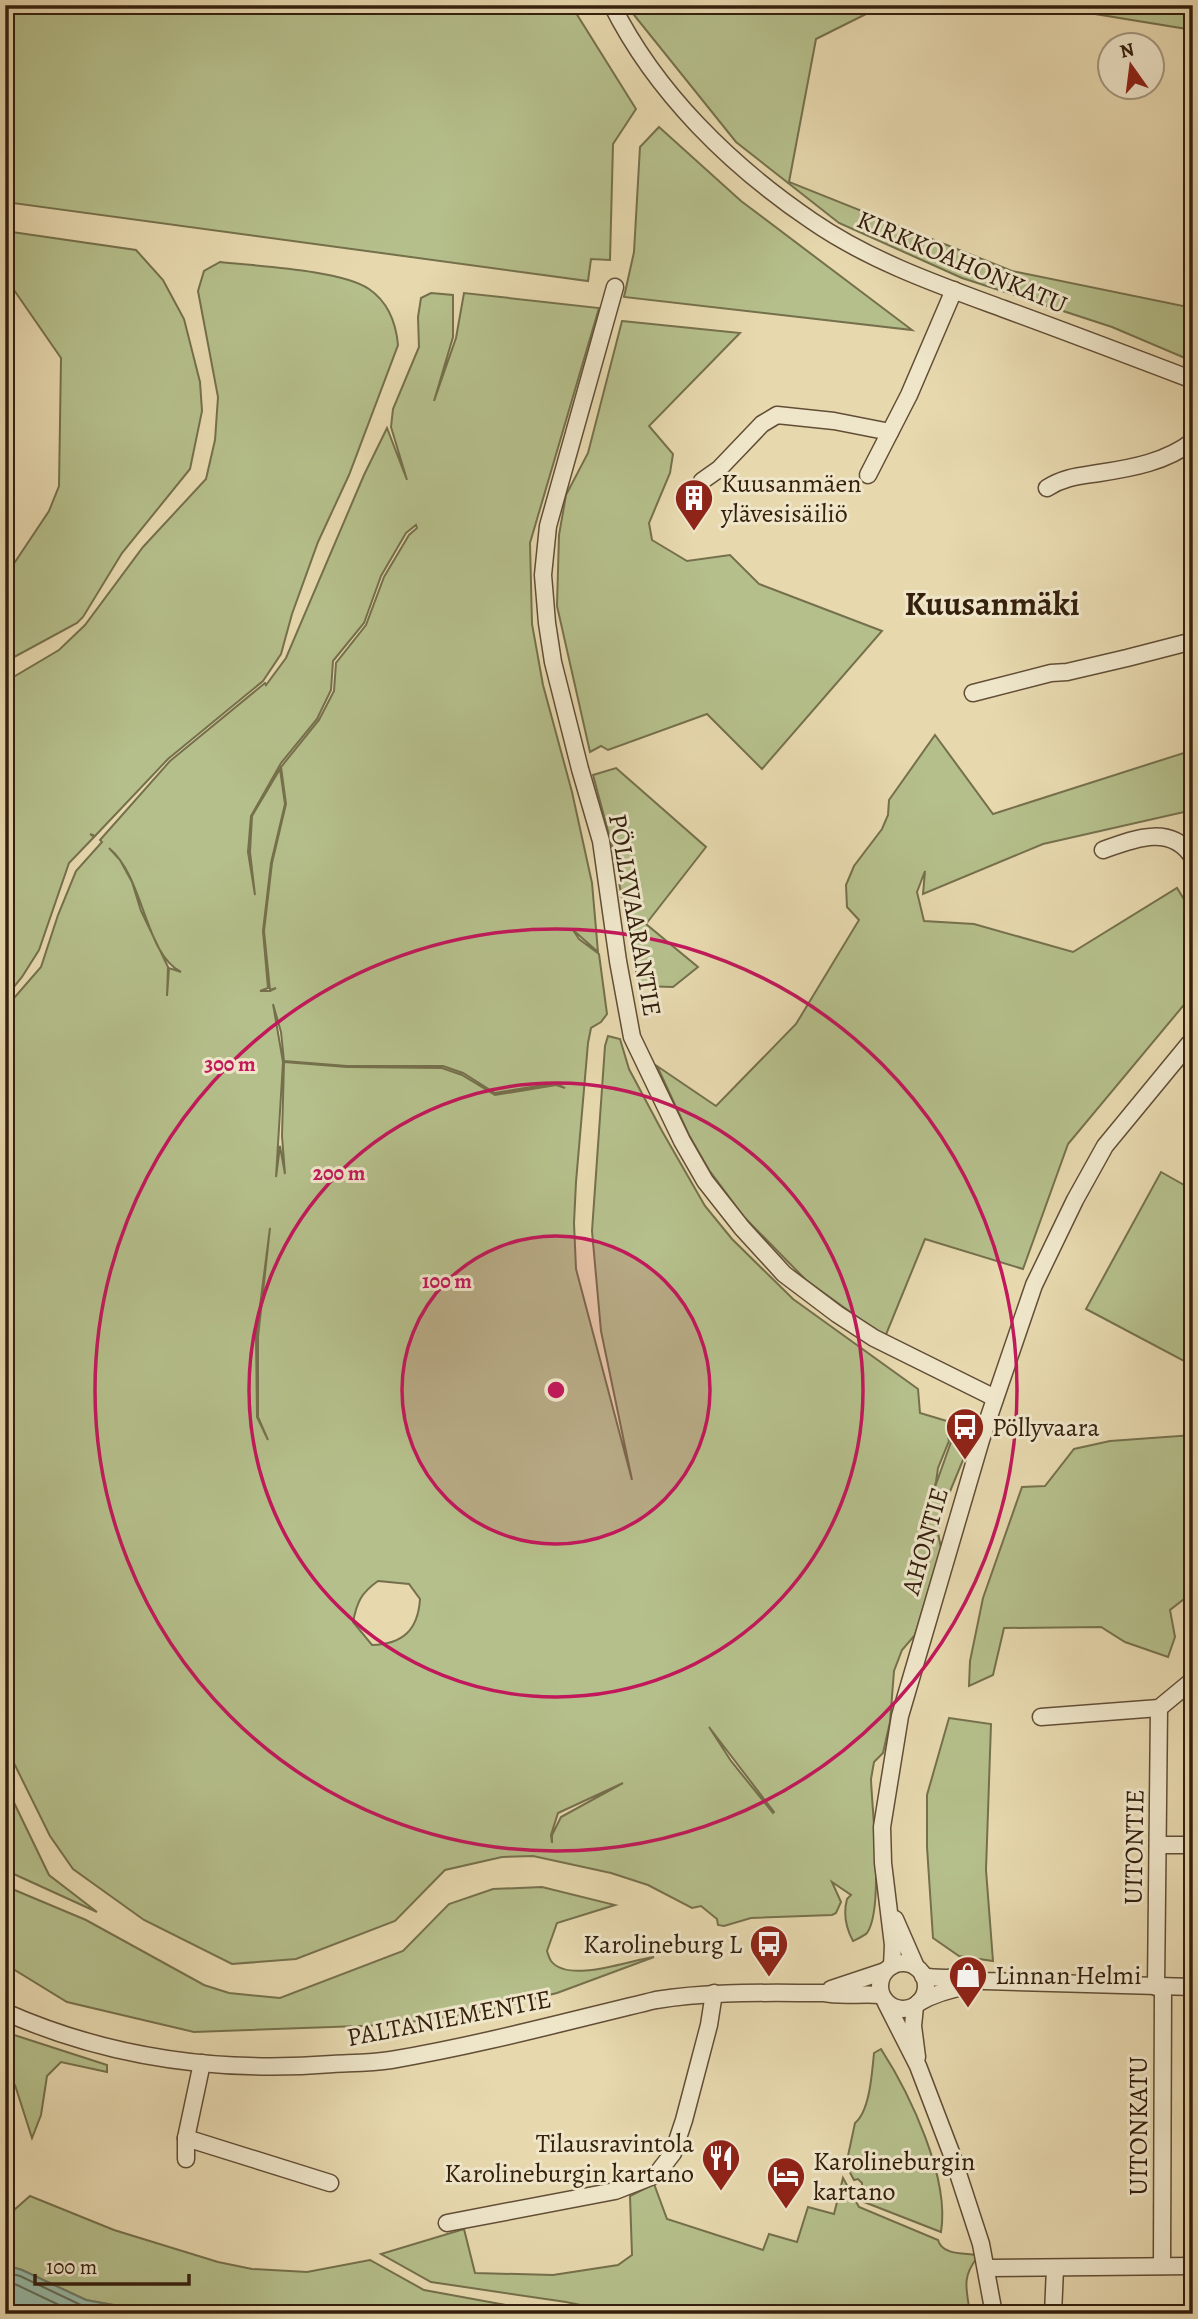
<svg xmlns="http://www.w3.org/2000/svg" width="1198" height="2319" viewBox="0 0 1198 2319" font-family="Alegreya,serif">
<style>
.green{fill:#b5bf8b;stroke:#75704c;stroke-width:2;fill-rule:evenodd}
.water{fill:#97baa7;stroke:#707c6a;stroke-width:2}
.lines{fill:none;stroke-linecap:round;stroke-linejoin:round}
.shore{stroke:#666d5a;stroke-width:2}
.minor-casing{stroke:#624e36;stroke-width:19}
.minor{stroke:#efe6ca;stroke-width:16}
.ring{fill:none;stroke:#c2185b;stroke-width:3.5}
.labels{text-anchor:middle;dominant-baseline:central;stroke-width:6;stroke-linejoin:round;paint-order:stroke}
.street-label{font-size:26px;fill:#35200e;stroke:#efe6ca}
.poi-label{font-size:26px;fill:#35200e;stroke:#efe6ca;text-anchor:start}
.district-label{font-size:33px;font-weight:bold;fill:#35200e;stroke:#efe6ca}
.centre{fill:#c2185b;stroke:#efe6ca;stroke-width:3.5}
.ring-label{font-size:21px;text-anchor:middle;font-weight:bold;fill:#c2185b;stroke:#efe6ca;stroke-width:6;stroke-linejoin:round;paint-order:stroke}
</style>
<rect width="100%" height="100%" fill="#e7d8ae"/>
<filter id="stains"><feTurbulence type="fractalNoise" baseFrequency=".00286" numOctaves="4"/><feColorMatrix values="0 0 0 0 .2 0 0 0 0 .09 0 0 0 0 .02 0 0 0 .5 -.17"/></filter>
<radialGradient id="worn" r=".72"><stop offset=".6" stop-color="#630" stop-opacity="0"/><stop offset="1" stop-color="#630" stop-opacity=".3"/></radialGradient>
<g class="green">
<polygon points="5,5 571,5 636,109 613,144 610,260 591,259 588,281 5,202"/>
<polygon points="626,5 884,5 816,39 789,182 1012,271 1193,308 1192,361 1112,327 962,278 839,223 736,142"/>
<polygon points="1040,5 1193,5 1193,30"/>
<polygon points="659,127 741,201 912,330 624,297 634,252 640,147"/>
<polygon points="5,231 136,250 163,280 184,319 200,382 202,411 190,469 122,553 83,617 77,623 5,662 5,577 49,511 59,486 61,358 5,277"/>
<path d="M220 262C256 266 342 270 369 289 388 302 396 323 398 345L349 475 318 542 292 614 281 654 263 681 168 759 95 836 90 834 94 837 69 863 39 950 22 977 5 998V682L59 650 85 625 143 547 206 479 215 440 218 397 198 291 204 271Z"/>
<path d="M431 293 453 295V337L434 401 456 338 464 293 599 308 530 543 532 624 543 685 572 792 592 883 598 952 573 930 579 939 599 954 607 1014 601 1022 591 1028 588 1043 576 1182 574 1223 576 1269 632 1480 601 1331 592 1231 605 1046 608 1036 620 1039 629 1069 662 1131 705 1206 732 1239 793 1299 918 1389 920 1413 950 1422 947 1432 949 1441 938 1468 936 1482 924 1518 951 1442 962 1449 963 1460 941 1513 938 1533 941 1548 915 1635 902 1650 894 1671 890 1722 883 1753 874 1762 871 1779C872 1811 884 1909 867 1933 864 1936 857 1939 853 1941 846 1928 843 1914 847 1899L851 1895 832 1882 841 1902 836 1913 832 1915 751 1918 724 1926 718 1925 717 1919 701 1906 692 1908 648 1885 611 1873 533 1856 502 1857 445 1870 395 1921 296 1959 232 1964 144 1920 73 1869 50 1836 5 1745V1025L14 998 41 967 58 915 76 871 102 842 100 840 170 761 265 683 266 685 286 658 364 475 387 428 407 480 391 427 393 409 419 347 418 317 421 298ZM416 525 417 528 409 535 384 577 366 625 336 663 334 691 319 720 281 767 286 804 272 863 264 931 270 990 276 988 270 991H260L268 988 263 931 271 863 285 804 280 769 252 816 250 852 255 895 248 852 251 816 281 763 317 719 331 690 333 661 364 623 381 576 406 533ZM109 848C145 878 144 953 181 972L169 968 167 996 168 967 141 911 132 882 120 860ZM273 1004 281 1032 284 1061 347 1066H443L463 1073 495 1093 556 1083 565 1088 556 1085 495 1095 462 1075 442 1068 347 1067 284 1062 282 1136 285 1174 280 1146 276 1177 283 1062ZM270 1228 258 1337V1417L268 1440 257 1417 256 1337ZM378 1581 409 1584 420 1599C418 1630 403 1644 372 1645L353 1622C357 1602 361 1593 378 1581ZM709 1727 774 1812 773 1813 731 1761ZM623 1783 561 1817 552 1835V1843L551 1835 558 1813Z"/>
<polygon points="622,321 740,333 649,426 673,454 670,473 649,523 652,540 687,561 730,555 759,584 882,631 762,769 707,714 608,750 601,746 590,752 557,606 559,535 566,495 588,453"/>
<polygon points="935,735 993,814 1193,750 1193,810 1043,844 923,894 925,871 917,892 924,921 974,924 1073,952 1177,888 1193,914 1193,994 1068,1144 1023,1269 925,1239 885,1337 806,1280 744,1217 709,1170 689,1135 657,1066 716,1106 796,1024 859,920 847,907 846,885 854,866 882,829 888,815 889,800"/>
<polygon points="616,768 706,847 646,924 698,967 673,987 639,986 612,846 593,775"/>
<polygon points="1161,1172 1193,1190 1193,1348 1184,1361 1086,1309"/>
<polygon points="1193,1435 1193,1592 1170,1610 1175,1637 1168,1657 1125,1642 1101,1627 1004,1628 993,1675 969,1686 970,1661 983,1598 1022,1487 1045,1486 1074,1449 1110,1441"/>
<polygon points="949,1718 991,1724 986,1870 993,1961 959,1956 933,1938 927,1847 927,1795"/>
<polygon points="5,1784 49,1875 97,1912 5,1870"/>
<path d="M5 1886 86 1920 204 1985 229 1993 280 1998 403 1951 449 1904 493 1889 542 1887 615 1905 557 1923 547 1951C548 1954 549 1958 551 1961 569 1984 630 1960 654 1957L557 1993 476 2013 388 2025 194 2032 67 2002 5 1964Z"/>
<polygon points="5,2032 107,2065 107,2072 61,2062 47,2076 41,2115 32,2138 15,2085 5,2077"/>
<path d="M881 2049C910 2094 950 2178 941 2232L864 2202 862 2183 858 2179 854 2180 846 2165 855 2123C870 2111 872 2072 874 2053Z"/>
<path d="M843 2178 859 2207 938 2240C942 2255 963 2253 976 2255L977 2258C961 2278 967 2290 970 2314H623L566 2302 431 2282 381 2254 464 2229 475 2273 553 2275 618 2265 632 2255 630 2196 654 2184 667 2219 763 2250 769 2234 797 2242 808 2207 834 2214Z"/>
<polygon points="30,2196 114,2230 218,2262 252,2269 307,2272 370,2260 424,2290 555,2314 216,2314 191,2308 148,2311 86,2300 22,2270 5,2265 5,2218"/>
</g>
<polygon class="water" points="5,2265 22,2270 86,2300 159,2314 5,2314"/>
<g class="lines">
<g class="shore">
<polyline points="5,2272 20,2276 83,2306 122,2314"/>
<polyline points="5,2281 17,2285 78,2314"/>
</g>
<g class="minor-casing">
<g id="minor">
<path d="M612 5C656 93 731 166 812 221 870 261 939 285 1004 309 1067 332 1130 356 1193 380"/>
<polyline points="615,287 548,526 543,575 547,623 553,662 580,769 601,841 618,961 632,1037 682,1141 705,1181 742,1228 784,1274 837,1314 874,1338 995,1398"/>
<polyline points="868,475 909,395 954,290"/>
<polyline points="702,481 719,469 762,424 777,415 834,421 890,432"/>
<path d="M1047 488C1064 477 1080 476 1099 473 1132 468 1166 462 1193 441"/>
<polyline points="973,693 1051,673 1067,672 1127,658 1193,641"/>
<path d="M1103 850C1133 839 1172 823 1193 858"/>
<polyline points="1041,1717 1159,1708 1193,1680"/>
<polyline points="1159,1845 1193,1845"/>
<polyline points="895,1919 916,1967"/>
<circle cx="903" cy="1986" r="23"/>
<polyline points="892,1966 893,1945 883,1863 882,1827 900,1716 981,1440 1034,1285 1075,1200 1105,1146 1193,1039"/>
<path d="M923 1976C944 1981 965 1974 985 1981L1193 1987"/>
<polyline points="1156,1987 1159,1708"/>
<polyline points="831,1989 885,1971"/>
<polyline points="886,2003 918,2066 952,2155 981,2244 994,2314"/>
<path d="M918 2003C935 1993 951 1989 969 1986"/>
<polyline points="915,2006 913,2026 917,2057"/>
<path d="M5 2012C109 2058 220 2073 333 2064 352 2063 372 2063 391 2060 480 2045 568 2021 656 2000 711 1991 767 1993 823 1993 842 1997 862 1993 881 1995"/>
<polyline points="186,2138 330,2183"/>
<polyline points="186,2159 186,2138 202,2063"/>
<polyline points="447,2223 615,2191 656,2175 673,2153 684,2120 709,2025 714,1993"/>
<polyline points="1162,2266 1163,1987"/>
<polyline points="987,2268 1193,2266"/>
<polyline points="1053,2314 1055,2268"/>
</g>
</g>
<use href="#minor" class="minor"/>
</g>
<circle cx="556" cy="1390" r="154" fill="#c2185b" fill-opacity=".12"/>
<g class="ring">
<circle cx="556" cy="1390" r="154"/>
<circle cx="556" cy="1390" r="307"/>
<circle cx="556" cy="1390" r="461"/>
</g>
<defs>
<g id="building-pin" transform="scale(2.0125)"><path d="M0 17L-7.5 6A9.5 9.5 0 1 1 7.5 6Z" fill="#8f2418" stroke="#efe6ca"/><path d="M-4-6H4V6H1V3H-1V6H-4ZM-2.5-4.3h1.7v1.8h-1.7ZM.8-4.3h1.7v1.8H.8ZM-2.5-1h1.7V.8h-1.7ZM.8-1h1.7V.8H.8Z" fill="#fff"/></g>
<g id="bus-pin" transform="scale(2.0125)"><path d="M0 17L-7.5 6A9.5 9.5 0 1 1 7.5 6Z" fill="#8f2418" stroke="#efe6ca"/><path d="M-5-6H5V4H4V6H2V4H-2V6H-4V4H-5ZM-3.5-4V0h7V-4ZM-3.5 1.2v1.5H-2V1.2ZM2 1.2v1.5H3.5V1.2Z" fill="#fff"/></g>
<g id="shop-pin" transform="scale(2.0125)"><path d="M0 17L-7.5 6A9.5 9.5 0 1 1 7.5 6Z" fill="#8f2418" stroke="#efe6ca"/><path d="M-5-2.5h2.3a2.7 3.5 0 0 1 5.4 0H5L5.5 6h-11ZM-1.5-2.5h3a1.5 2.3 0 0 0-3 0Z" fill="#fff"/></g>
<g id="restaurant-pin" transform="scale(2.0125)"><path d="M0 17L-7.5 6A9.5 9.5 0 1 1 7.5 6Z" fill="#8f2418" stroke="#efe6ca"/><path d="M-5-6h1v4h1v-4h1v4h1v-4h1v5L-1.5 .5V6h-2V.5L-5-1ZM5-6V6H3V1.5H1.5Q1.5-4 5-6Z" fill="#fff"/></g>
<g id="hotel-pin" transform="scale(2.0125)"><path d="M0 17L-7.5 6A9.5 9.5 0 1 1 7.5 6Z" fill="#8f2418" stroke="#efe6ca"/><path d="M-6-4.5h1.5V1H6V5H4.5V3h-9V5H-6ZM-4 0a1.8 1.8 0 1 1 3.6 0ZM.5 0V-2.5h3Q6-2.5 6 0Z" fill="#fff"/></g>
</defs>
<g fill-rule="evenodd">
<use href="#building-pin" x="694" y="498"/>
<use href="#bus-pin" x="965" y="1427"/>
<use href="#bus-pin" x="769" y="1944"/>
<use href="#shop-pin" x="968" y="1975"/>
<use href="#restaurant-pin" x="721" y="2158"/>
<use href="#hotel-pin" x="786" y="2176"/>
</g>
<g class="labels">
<g class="street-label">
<text transform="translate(962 262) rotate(23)">KIRKKOAHONKATU</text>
<text transform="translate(635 915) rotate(80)">PÖLLYVAARANTIE</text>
<text transform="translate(925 1541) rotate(-74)">AHONTIE</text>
<text transform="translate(1134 1847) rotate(-89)">UITONTIE</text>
<text transform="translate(449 2018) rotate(-11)">PALTANIEMENTIE</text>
<text transform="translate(1138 2126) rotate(-90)">UITONKATU</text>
</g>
<g class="poi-label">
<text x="721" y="483">Kuusanmäen<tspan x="721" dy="30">ylävesisäiliö</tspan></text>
<text x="992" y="1427">Pöllyvaara</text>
<text x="742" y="1944" text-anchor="end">Karolineburg L</text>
<text x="995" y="1975">Linnan Helmi</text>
<text x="694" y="2143" text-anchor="end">Tilausravintola<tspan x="694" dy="30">Karolineburgin kartano</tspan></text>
<text x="813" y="2161">Karolineburgin<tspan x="813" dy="30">kartano</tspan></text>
</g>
<g class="district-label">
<text x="992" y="603">Kuusanmäki</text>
</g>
</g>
<circle cx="556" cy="1390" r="10" class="centre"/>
<g class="ring-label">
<text x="230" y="1071">300 m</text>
<text x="339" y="1180">200 m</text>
<text x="447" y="1288">100 m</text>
</g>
<rect width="1198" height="2319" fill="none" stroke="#e7d8ae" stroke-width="28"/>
<rect x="7" y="7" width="1184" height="2305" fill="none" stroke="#35200e" stroke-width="3.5"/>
<rect x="14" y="14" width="1170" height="2291" fill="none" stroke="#35200e" stroke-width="2"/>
<g transform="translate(1131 66) rotate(346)"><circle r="33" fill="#efe6ca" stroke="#a5977f" stroke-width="2"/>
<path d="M0-5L12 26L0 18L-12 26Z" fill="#8f2418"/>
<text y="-10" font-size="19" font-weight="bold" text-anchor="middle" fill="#35200e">N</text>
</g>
<path d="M35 2274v10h154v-10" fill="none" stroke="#35200e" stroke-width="3.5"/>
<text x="46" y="2274" font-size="21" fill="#35200e" stroke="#efe6ca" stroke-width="5" paint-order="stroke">100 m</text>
<rect width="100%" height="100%" filter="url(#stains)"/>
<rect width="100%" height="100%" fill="url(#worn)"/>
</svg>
